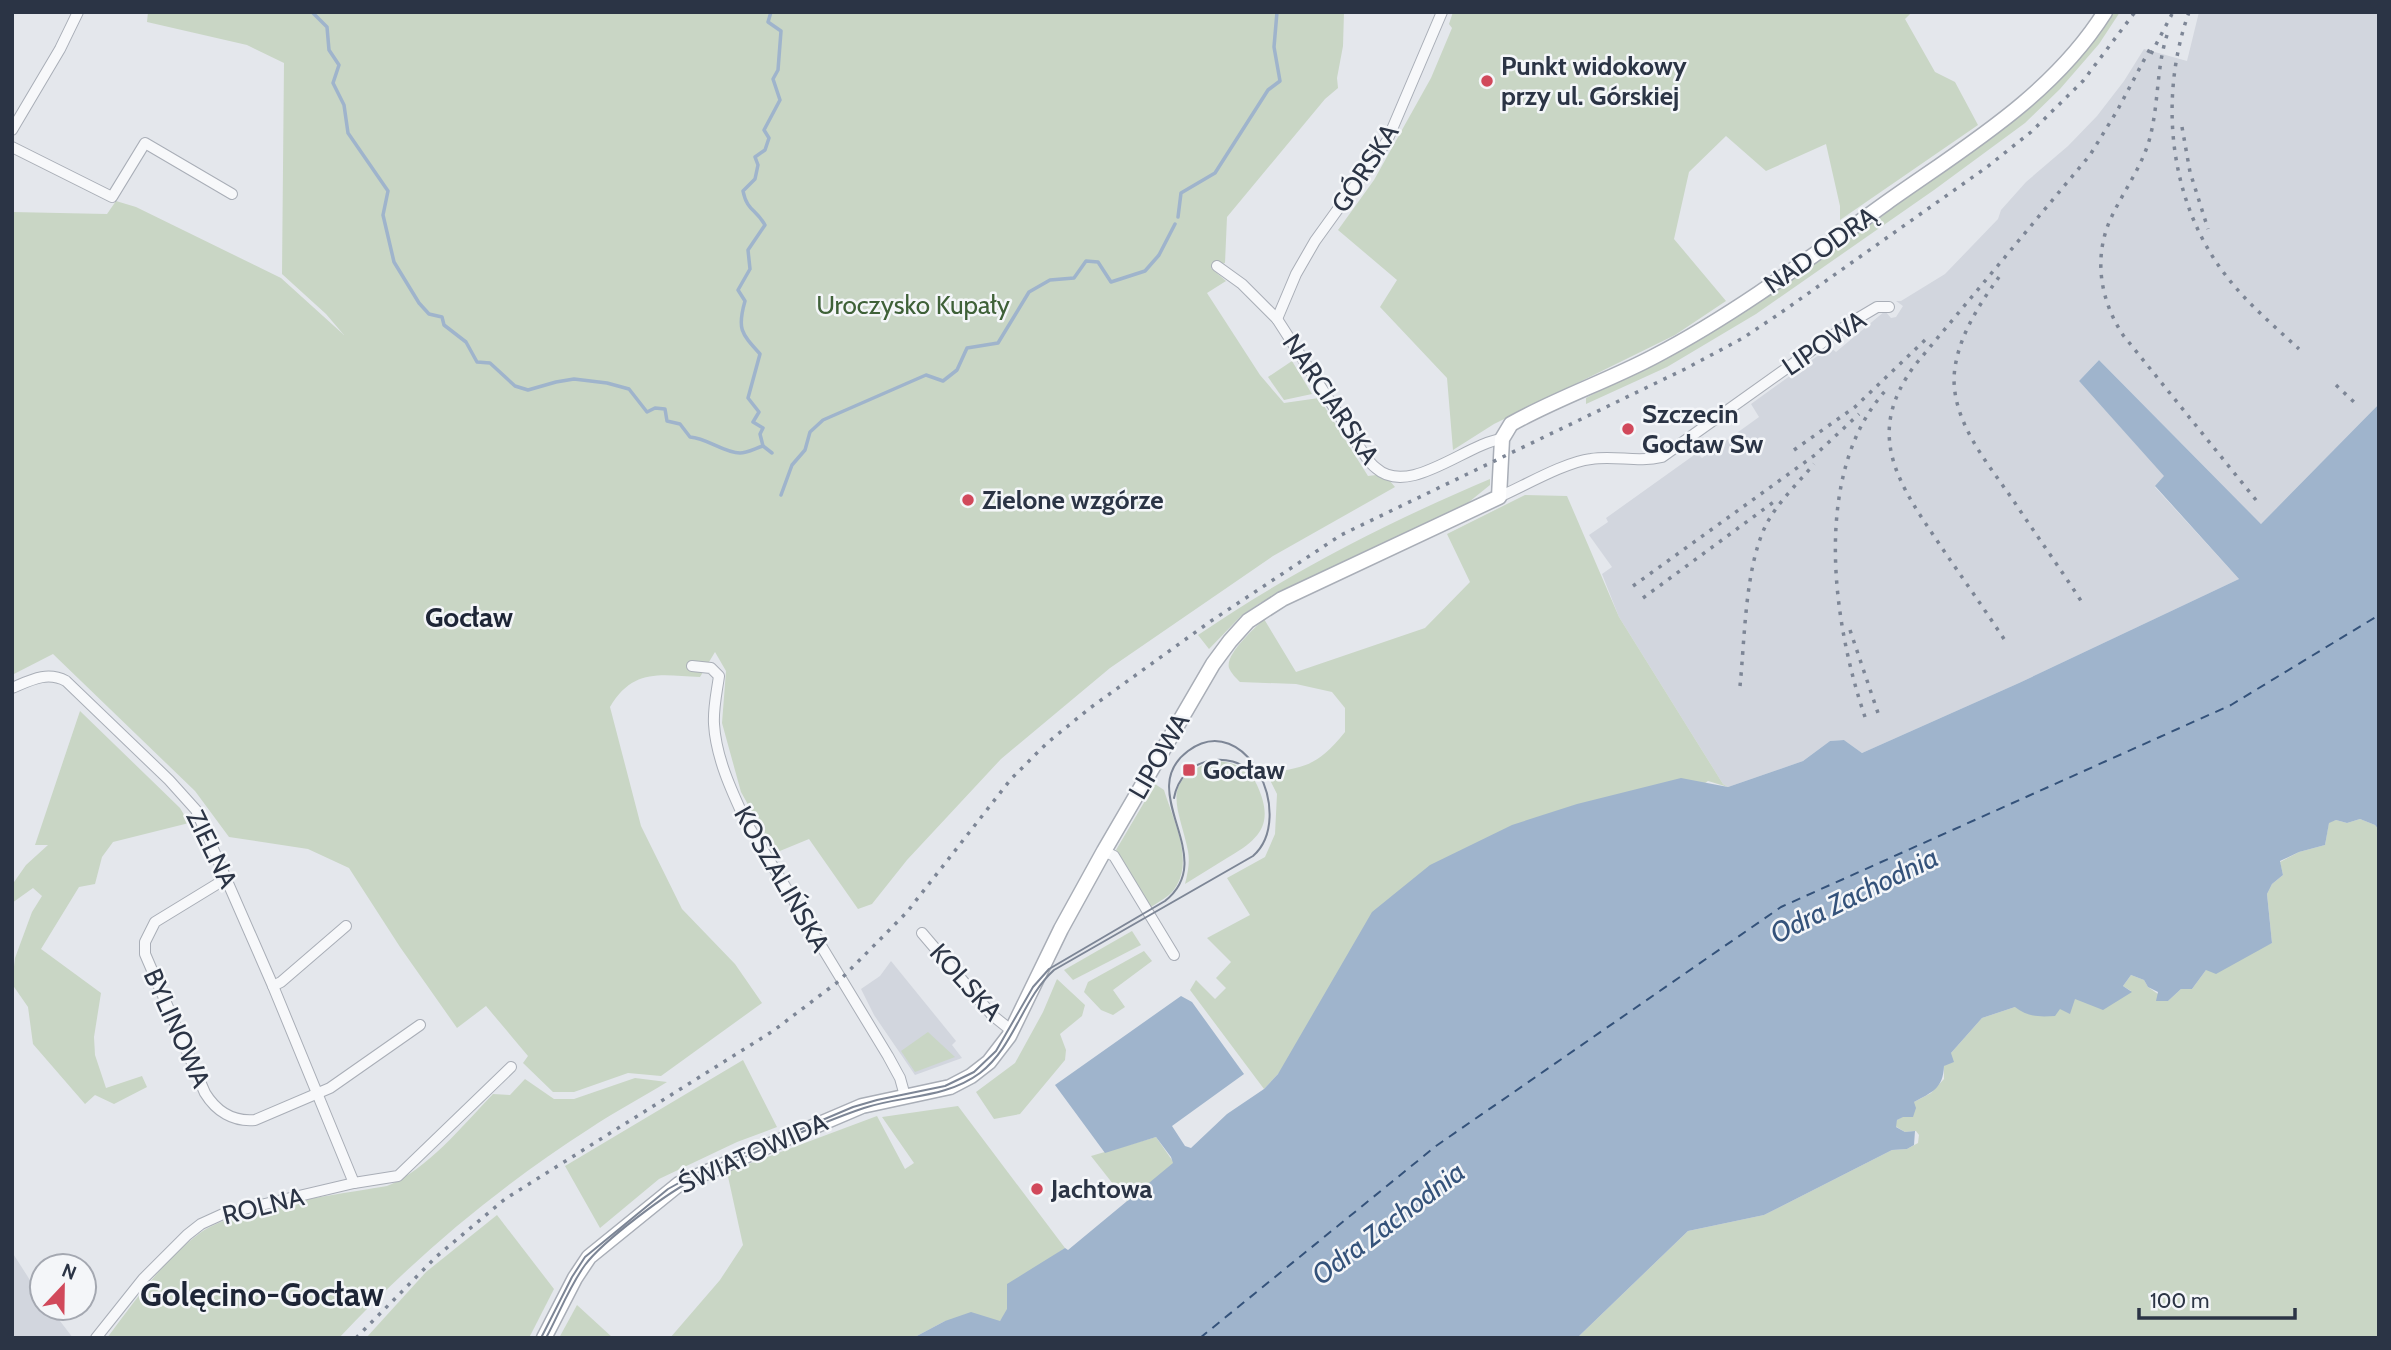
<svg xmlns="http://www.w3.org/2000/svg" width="2391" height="1350" viewBox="0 0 2391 1350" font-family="Cabin,sans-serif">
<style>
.built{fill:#d2d6de}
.green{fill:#c9d6c5}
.water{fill:#9fb4cc}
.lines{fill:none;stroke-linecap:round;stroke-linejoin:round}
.stream{stroke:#9fb4cc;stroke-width:3.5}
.ferry{stroke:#34527a;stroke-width:2;stroke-dasharray:9 7;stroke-linecap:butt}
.street-casing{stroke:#a9aeb7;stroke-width:12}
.secondary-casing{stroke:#a9aeb7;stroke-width:17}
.street{stroke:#f7f8fa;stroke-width:10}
.secondary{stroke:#fff;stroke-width:14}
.tram{stroke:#7d8696;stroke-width:2}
.rail{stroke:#7d8696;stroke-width:3.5;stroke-dasharray:3.5 7;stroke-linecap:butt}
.poi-dot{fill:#d1495b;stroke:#f4f6f9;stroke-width:2.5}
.labels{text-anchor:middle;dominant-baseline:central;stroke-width:5;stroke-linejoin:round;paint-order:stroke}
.poi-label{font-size:26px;font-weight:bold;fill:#2b3445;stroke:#f4f6f9;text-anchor:start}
.street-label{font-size:26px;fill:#2b3445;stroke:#f4f6f9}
.park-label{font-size:26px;fill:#3f6138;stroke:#f4f6f9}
.neighbourhood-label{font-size:28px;font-weight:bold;fill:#1d2536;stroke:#f4f6f9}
.water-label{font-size:28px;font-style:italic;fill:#34527a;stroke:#f4f6f9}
.district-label{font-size:33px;font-weight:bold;fill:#1d2536;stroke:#f4f6f9}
</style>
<rect width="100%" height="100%" fill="#e4e7ec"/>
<g class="built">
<polygon points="2199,12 2379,12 2379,404 2261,524 2099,360 2079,381 2165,476 2155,487 2239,579 2019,683 1862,753 1844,740 1830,741 1803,761 1728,787 1723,784 1619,617 1602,574 1612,567 1589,535 1608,522 1606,518 1697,453 1702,458 1759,417 1751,404 1830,347 1836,352 1885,311 1891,318 1896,317 1903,306 1896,301 1901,301 1945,274 1998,219 2001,210 2026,182 2068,146 2097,116 2124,81 2144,49 2187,61"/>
<polygon points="891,961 956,1041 952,1045 962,1058 915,1075 874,1015 861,989 880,976"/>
<polygon points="12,1252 42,1299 42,1308 50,1308 73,1338 12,1338"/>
</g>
<g class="green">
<path d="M148 12H1344L1343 46 1337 78 1338 88 1325 99 1227 217 1225 263 1211 268 1226 281 1207 293 1260 375 1284 403 1319 398 1368 476 1384 474 1395 487 1273 556 1110 668 1001 759 907 860 872 904 858 909 809 839 775 853 741 792 722 723 726 671 715 652 700 677C660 675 633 668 610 707L641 826 682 909 735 964 762 1003 661 1076 628 1073 574 1092H553L523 1063 528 1056 486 1006 457 1028 400 947 349 868 308 849 229 837 195 791 53 654 12 675V212L107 214 116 201 136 207 281 278 344 335 326 314 282 274 284 63 247 45 147 22Z"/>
<polygon points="1453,12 1912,12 1905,19 1935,72 1955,82 1978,125 1840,220 1840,206 1826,144 1766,171 1726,136 1689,172 1674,239 1726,301 1675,335 1494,424 1453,450 1447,378 1380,307 1397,280 1338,230 1374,180 1431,78 1452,28 1449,24"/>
<path d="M2114 12H2120L2099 44 2060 89 2025 123 1934 190 1756 314 1667 367 1586 404V398L1700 339 1797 276 2028 110C2060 81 2091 50 2114 12Z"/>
<polygon points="1292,361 1312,394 1284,400 1268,377"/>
<path d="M1490 479V485L1464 506 1260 603 1241 616 1209 649 1198 635C1289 573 1388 522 1490 479Z"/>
<path d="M1525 495 1567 496 1619 617 1723 784 1728 787 1708 781 1278 1074 1264 1089 1190 990 1196 980 1215 999 1226 988 1216 978 1231 962 1207 938 1250 915 1227 878 1265 857 1275 834 1277 794 1267 774C1309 766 1318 765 1345 732V708L1332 692 1296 684 1240 682C1236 678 1231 673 1229 668 1225 654 1255 628 1264 619L1296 672 1425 628 1470 582 1447 534Z"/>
<polygon points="80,711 180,808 189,823 113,842 102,857 95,884 79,887 41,949 101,993 94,1037 95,1055 106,1088 142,1076 147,1087 114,1104 95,1095 85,1104 33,1044 28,1007 12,984 15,958 32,912 42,896 33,888 12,903 12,885 26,865 48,845 35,845"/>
<path d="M1213 761C1232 761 1249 767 1257 785 1275 824 1260 839 1227 858 1213 867 1199 875 1185 884 1188 872 1190 862 1188 851 1180 809 1157 781 1213 761Z"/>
<path d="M1155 784 1164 790C1173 820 1196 863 1173 891 1167 898 1158 902 1151 907L1116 850Z"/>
<polygon points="2360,819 2375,825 2379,830 2379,1338 1577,1338 1688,1231 1764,1215 1892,1150 1907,1149 1918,1143 1919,1135 1916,1131 1905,1132 1895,1126 1897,1120 1902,1117 1914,1102 1931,1093 1944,1079 1944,1066 1951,1053 1982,1018 2015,1007 2060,1009 2074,999 2131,991 2123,986 2131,975 2144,980 2148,987 2168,1001 2181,989 2192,989 2206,970 2272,943 2267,894 2272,884 2283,875 2280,862 2299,852 2325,845 2329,822 2336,820 2347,823"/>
<polygon points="1132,931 1141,945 1073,980 1064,970"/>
<polygon points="1144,951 1152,961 1113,990 1125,1007 1113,1015 1101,1010 1084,992 1088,982"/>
<polygon points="1057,979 1085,1005 1082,1016 1060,1034 1066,1050 1065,1060 1020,1114 994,1119 976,1092 1015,1063 1043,1012"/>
<polygon points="928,1032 955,1057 915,1072 901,1051"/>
<polygon points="743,1060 777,1127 737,1142 659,1179 600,1228 565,1166"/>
<path d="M635 1078 667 1082C641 1098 614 1112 589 1129 497 1188 414 1258 339 1338H107C135 1301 162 1261 200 1233 234 1207 342 1194 387 1186 427 1170 463 1125 493 1094L510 1095 525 1079 554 1099H574Z"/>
<polygon points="958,1106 1065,1248 1049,1259 1000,1321 945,1321 913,1338 670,1338 720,1280 743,1245 727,1172 877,1116 905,1169 914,1163 882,1117"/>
<polygon points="1156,1137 1174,1163 1128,1203 1091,1156"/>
<polygon points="497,1215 554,1289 529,1338 366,1338 426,1272"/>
<polygon points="577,1305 613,1338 559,1338"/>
</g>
<path class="water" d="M2099 360 2261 524 2379 404V830L2375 825 2360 819 2347 823 2336 820 2329 823 2325 845 2299 852 2280 861 2283 875 2272 884 2267 894 2272 943 2216 974 2206 970 2192 989H2181L2168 1001H2156L2158 992 2148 987 2144 980 2131 975 2123 986 2132 992 2103 1010 2075 999 2070 1014 2060 1009 2055 1016C2039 1017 2027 1017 2015 1007L1982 1018 1951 1053 1954 1062 1944 1066C1943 1089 1932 1092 1914 1102L1916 1108 1913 1117H1903L1897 1120 1896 1127 1905 1132 1915 1131 1914 1145 1907 1149 1892 1150 1764 1215 1688 1231 1577 1338H913L945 1321 971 1312 1000 1321 1007 1309V1284L1065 1248 1068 1250 1173 1163 1171 1157 1156 1137 1105 1153 1055 1085 1181 996 1192 1002 1244 1074 1172 1126 1185 1146 1191 1148 1227 1114 1264 1089 1278 1074 1372 912 1430 865 1512 825 1577 804 1681 778 1728 787 1803 761 1830 741 1844 740 1862 753 2019 683 2239 579 2155 486 2164 476 2079 381Z"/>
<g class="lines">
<g class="stream">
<path d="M312 12 327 27 329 50 339 65 333 83 344 105 348 133 388 191 383 215 394 262 419 303 429 314 442 317 444 325 466 342 477 362 490 363 515 386 528 390 556 382 574 379 607 383 629 389 647 412 655 408 665 409 667 421 680 424 690 437C707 438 724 453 740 453 747 453 756 448 763 446"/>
<path d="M771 12 768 22 781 31 778 70 773 79 780 100 764 130 769 138 765 150 755 157 758 165 755 179 743 191C747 211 756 209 765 225L748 250 750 269 738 290 745 301C737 329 741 333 760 354L748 398 759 412 753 422 763 428 760 434 763 446 772 453"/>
<polyline points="1178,217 1181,193 1215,173 1268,90 1280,81 1274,47 1277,12"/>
<polyline points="781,495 792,465 805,450 810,432 823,420 926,375 943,381 957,370 967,348 998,343 1029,292 1050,280 1074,278 1086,261 1098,262 1111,282 1145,271 1159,255 1175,224"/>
</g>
<polyline class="ferry" points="1200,1338 1436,1146 1781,907 2231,705 2379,615"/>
<g class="street-casing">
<g id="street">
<polyline points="12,130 60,49 78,12"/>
<polyline points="12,147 112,197 145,143 232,194"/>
<path d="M1217 266 1242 284 1277 319 1362 451C1366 457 1370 464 1376 468 1409 498 1467 443 1502 439"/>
<polyline points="1277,319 1296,274 1315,241 1387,141 1442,12"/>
<path d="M1499 497C1524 486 1565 462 1591 459 1615 455 1638 463 1662 457L1850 323 1877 307H1889"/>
<path d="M692 666 711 668 719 676C717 691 713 708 714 724 716 758 732 792 746 822L888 1056 900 1078 905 1096"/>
<path d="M12 688C31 680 47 671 66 681L169 780 196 810 273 986 354 1183 398 1176 511 1067"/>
<polyline points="1104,851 1114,856 1174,955"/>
<path d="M227 878 155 922 145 942V954L205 1093C216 1111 233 1122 255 1120L330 1088 420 1025"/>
<polyline points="922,933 992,1015 1012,1031"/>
<polyline points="273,986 281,982 346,926"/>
<polyline points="96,1338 143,1279 187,1235 201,1224 223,1214 354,1183"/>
</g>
</g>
<g class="secondary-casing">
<path id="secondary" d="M544 1338 575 1278 589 1257 679 1184 862 1106 950 1087 971 1076 989 1062 1009 1036 1061 929 1104 851 1213 664 1230 641 1248 621 1282 599 1499 497 1502 439 1511 424C1557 398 1608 381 1655 356 1737 313 1811 257 1886 203 1965 147 2052 96 2105 12"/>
</g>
<use href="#street" class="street"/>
<use href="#secondary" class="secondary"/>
<g class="tram">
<path d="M1174 798C1181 758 1229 747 1256 776"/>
<path d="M541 1338 572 1277 585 1257 668 1189 695 1174 853 1107 877 1100 945 1086 974 1072 996 1051 1033 987 1049 969 1165 901C1221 857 1133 792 1188 751 1246 708 1297 817 1253 856L1054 970C1022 999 1015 1046 980 1073 945 1099 903 1095 864 1108 807 1127 752 1155 697 1178 669 1191 603 1241 585 1265 569 1287 559 1314 546 1338"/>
</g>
<g class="rail">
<path d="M2189 12C2158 99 2169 203 2227 277 2247 303 2274 326 2299 349"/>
<path d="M2167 35C2156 69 2159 106 2149 141 2141 168 2123 192 2111 218 2093 257 2100 300 2123 335L2256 500"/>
<polyline points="2151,54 2172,14"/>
<polyline points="2182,127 2190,172 2208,229"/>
<path d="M1999 277C1978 306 1955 342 1954 379 1954 427 1992 468 2017 506 2039 539 2062 571 2083 604"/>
<polyline points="2336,385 2355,403"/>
<polyline points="1794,450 1855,407 1925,340"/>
<polyline points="1633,586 1815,455 1859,414"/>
<polyline points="1643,598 1775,501"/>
<polyline points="1850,630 1878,713"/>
<path d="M2004 639C1983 607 1961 576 1940 545 1899 484 1863 435 1915 365L2090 155 2117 111 2152 45"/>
<path d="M1740 686C1745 637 1745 565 1767 523 1779 501 1798 483 1814 464"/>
<path d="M1865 717C1832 620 1812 472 1886 390"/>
<polyline points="356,1338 436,1257 505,1199 773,1031 839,981 907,912 1011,779 1047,743 1090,708 1211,621 1341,535 1685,369 1743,338 1779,314 1987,167 2031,132 2083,81 2135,12"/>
</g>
</g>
<g class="poi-dot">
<circle cx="1487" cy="81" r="7"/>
<circle cx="1628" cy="429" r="7"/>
<circle cx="968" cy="500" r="7"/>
<rect x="1182" y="763" width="14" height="14" rx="3.5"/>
<circle cx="1037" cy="1189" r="7"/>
</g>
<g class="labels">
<g class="poi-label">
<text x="1501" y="66">Punkt widokowy<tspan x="1501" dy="30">przy ul. Górskiej</tspan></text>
<text x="1642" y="414">Szczecin<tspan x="1642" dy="30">Gocław Sw</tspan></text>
<text x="982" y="500">Zielone wzgórze</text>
<text x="1203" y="770">Gocław</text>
<text x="1051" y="1189">Jachtowa</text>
</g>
<g class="street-label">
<text transform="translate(1365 168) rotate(-57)">GÓRSKA</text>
<text transform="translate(1820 250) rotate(-35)">NAD ODRĄ</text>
<text transform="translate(1824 343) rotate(-34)">LIPOWA</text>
<text transform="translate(1331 399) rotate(56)">NARCIARSKA</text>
<text transform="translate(1159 756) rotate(-60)">LIPOWA</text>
<text transform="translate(212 849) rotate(64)">ZIELNA</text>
<text transform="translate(782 879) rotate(60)">KOSZALIŃSKA</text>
<text transform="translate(966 982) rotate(48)">KOLSKA</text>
<text transform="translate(177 1028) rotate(66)">BYLINOWA</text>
<text transform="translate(753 1153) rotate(-24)">ŚWIATOWIDA</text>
<text transform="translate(263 1206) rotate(-14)">ROLNA</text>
</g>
<g class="park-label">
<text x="913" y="305">Uroczysko Kupały</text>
</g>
<g class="neighbourhood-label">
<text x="469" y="617">Gocław</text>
</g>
<g class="water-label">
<text transform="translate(1854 895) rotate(-26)">Odra Zachodnia</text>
<text transform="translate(1388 1223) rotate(-37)">Odra Zachodnia</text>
</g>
<g class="district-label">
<text x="262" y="1294">Golęcino-Gocław</text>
</g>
</g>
<rect width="2391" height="1350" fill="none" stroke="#2b3445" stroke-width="28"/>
<g transform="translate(63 1287) rotate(22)"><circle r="33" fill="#f4f6f9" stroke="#a4a8b1" stroke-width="2"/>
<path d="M0-5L12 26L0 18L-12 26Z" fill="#d1495b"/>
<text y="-10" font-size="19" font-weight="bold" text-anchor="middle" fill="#2b3445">N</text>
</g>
<path d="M2139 1308v10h156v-10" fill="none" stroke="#2b3445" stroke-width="3.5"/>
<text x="2150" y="1308" font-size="21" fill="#2b3445" stroke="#f4f6f9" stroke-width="5" paint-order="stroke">100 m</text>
</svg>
